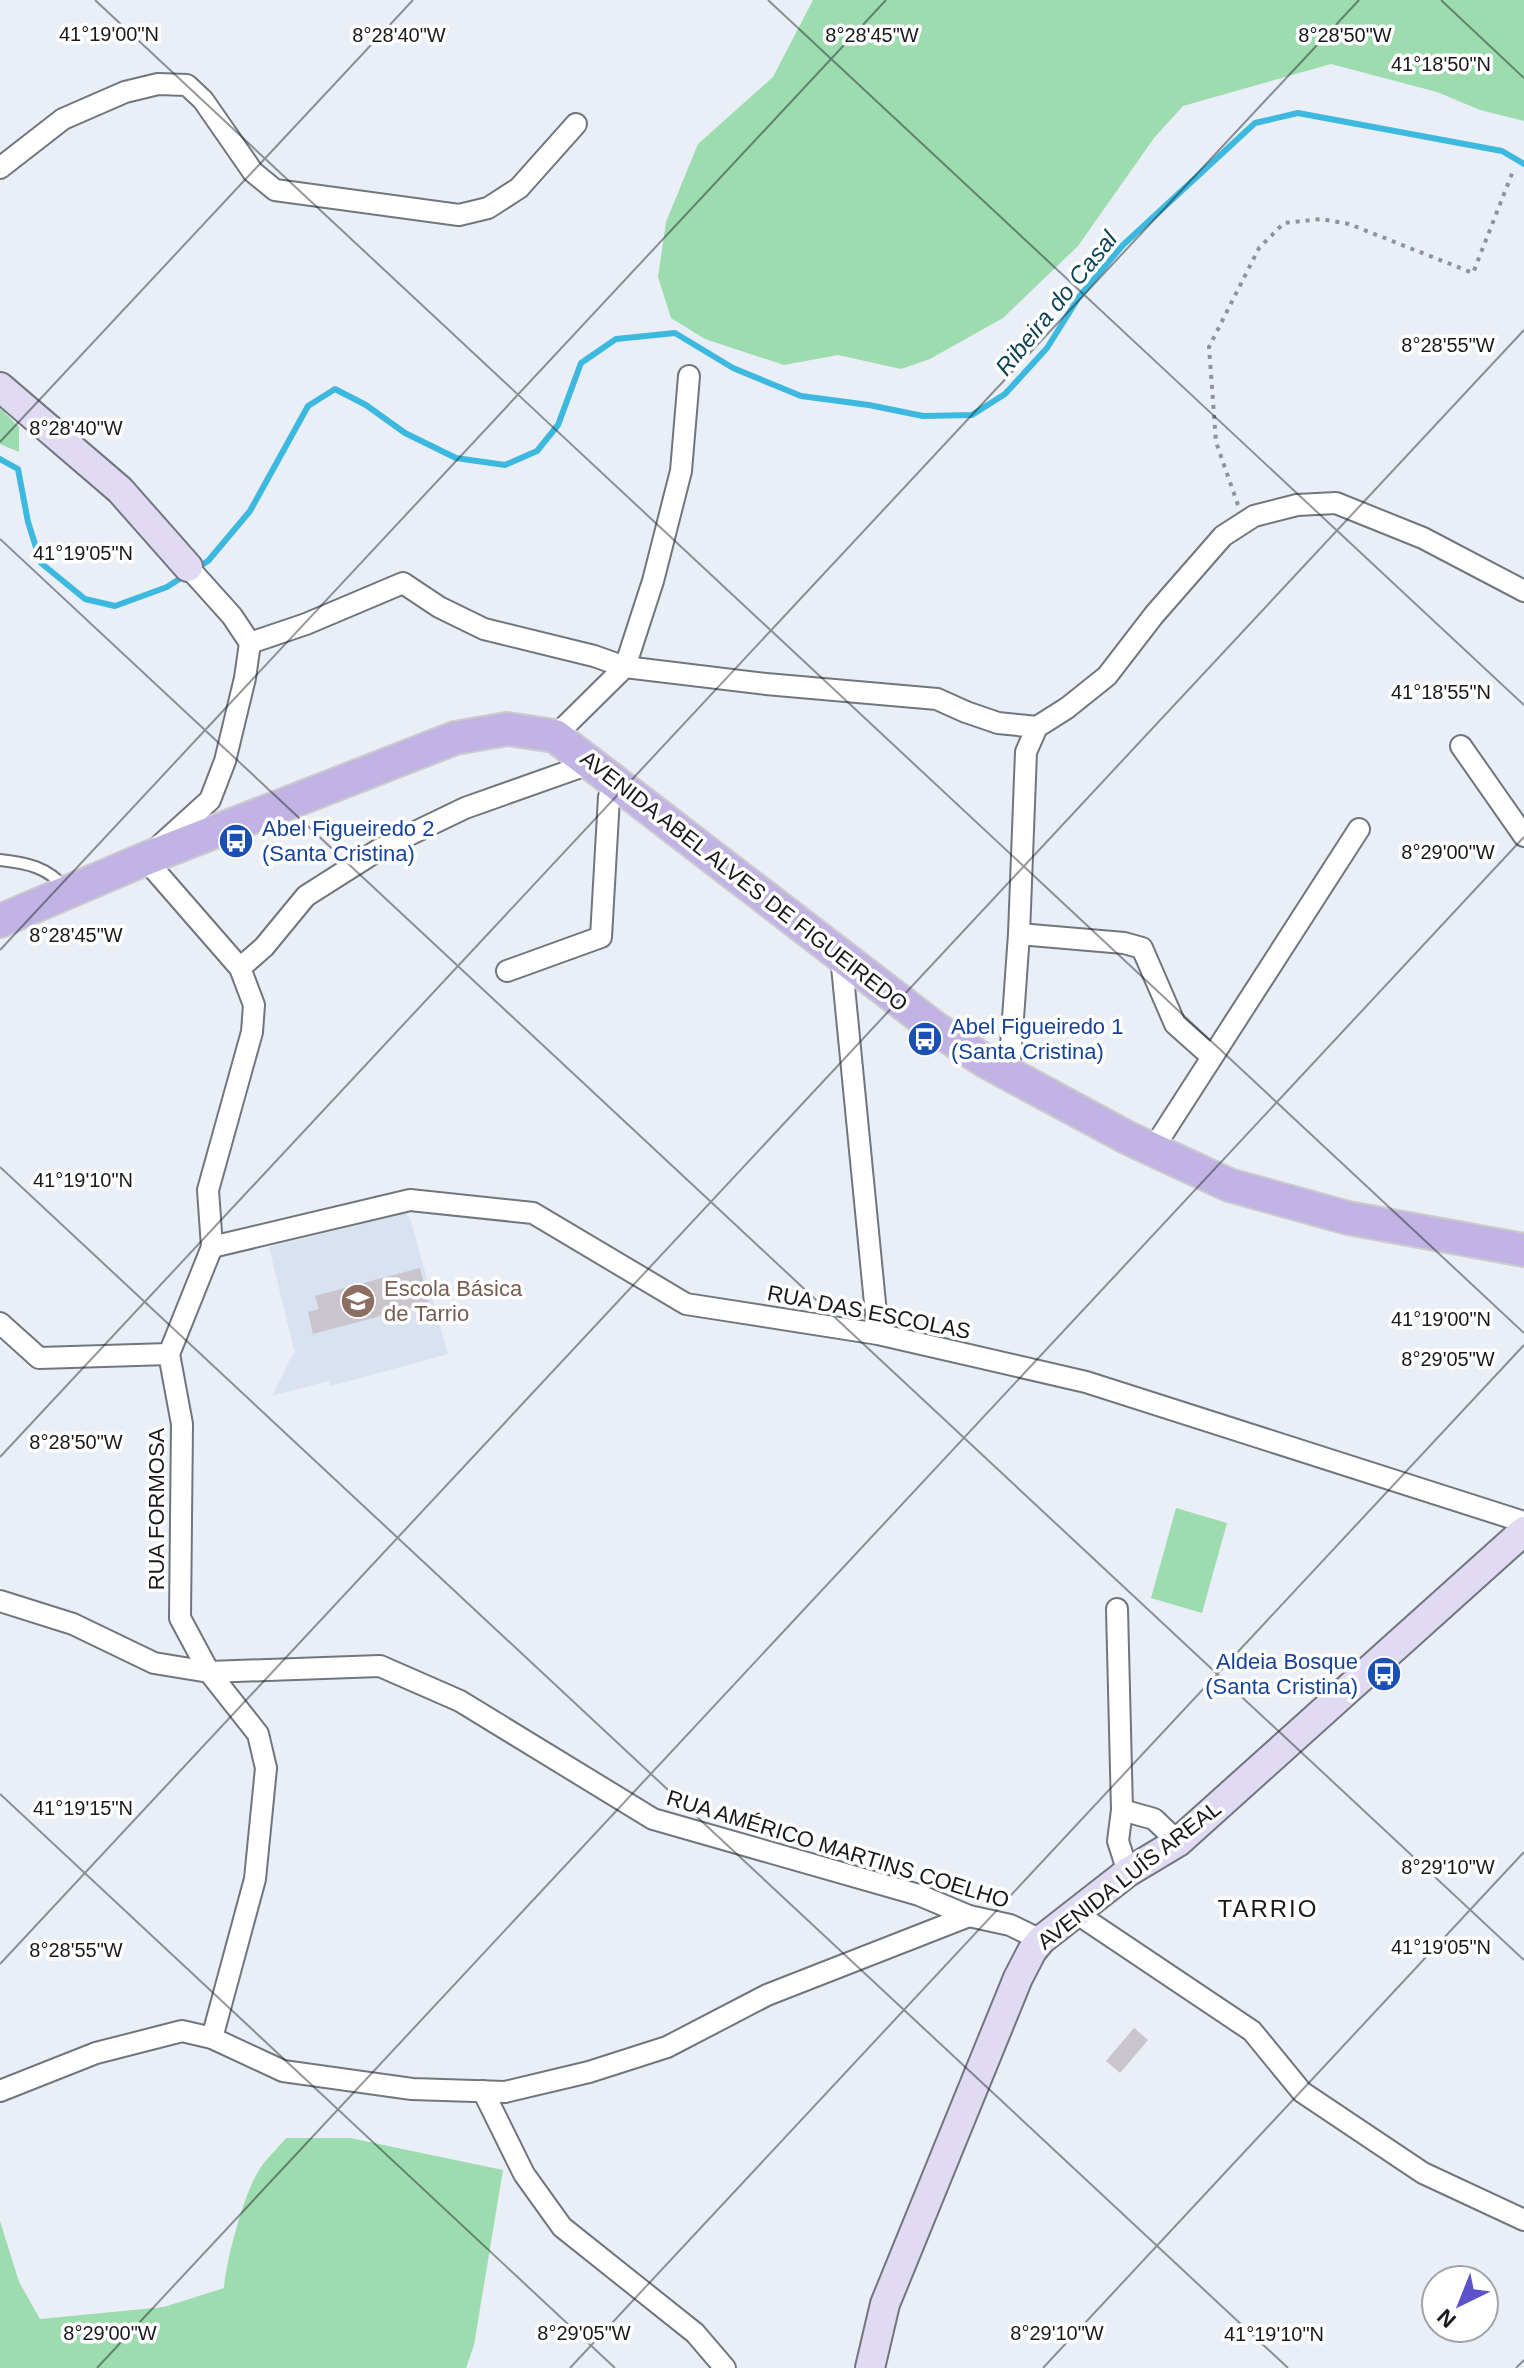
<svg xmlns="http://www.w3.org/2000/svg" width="1524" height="2368" viewBox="0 0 1524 2368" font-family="Helvetica,sans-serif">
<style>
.built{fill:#d9e2f0}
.green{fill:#9cdcaf}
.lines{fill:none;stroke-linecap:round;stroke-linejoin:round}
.stream{stroke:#3db9e0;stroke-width:6}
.building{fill:#cac4cc}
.lane-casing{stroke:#71767d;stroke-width:14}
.street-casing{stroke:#71767d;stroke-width:24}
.secondary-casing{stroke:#71767d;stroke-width:32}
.primary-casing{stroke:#cccccd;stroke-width:36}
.path{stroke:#8f9399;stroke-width:4;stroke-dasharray:4 6;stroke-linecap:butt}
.lane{stroke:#fff;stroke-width:10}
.street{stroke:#fff;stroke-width:20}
.secondary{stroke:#e0daf2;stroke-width:28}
.primary{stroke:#c1b4e4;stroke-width:32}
.ticks{fill:none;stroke:#17191c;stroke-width:2;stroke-opacity:0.45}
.labels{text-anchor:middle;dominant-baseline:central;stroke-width:7;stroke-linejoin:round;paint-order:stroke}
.transit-label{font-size:22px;fill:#164399;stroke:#fff;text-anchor:start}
.street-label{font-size:22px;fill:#17191c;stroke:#fff}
.education-label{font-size:22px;fill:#785e54;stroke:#fff;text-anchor:start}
.water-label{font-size:24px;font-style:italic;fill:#0f4454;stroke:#fff}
.neighbourhood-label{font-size:24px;letter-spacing:2px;fill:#17191c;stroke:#fff}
.ticks-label{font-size:20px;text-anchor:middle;fill:#17191c;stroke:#fff;stroke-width:7;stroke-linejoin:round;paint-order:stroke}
</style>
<rect width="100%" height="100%" fill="#eaeff7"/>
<polygon class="built" points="406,1213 410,1218 448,1354 331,1386 328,1381 272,1396 291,1357 295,1354 269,1247"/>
<g class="green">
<polygon points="813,0 1524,0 1524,121 1480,110 1437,92 1331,64 1183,106 1154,138 1078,246 1003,318 930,359 901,369 838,355 784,365 705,339 671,318 658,277 666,222 698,144 773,77"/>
<polygon points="0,408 19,427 19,452 0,444"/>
<polygon points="1176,1508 1227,1523 1202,1613 1151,1598"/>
<path d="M286 2138H350L503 2170 474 2345 466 2368H0V2221L19 2282 40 2319 164 2307 224 2288C226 2260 245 2189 261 2167 268 2157 278 2148 286 2138Z"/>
</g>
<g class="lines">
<g class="stream">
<polyline points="0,459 18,469 28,522 41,563 85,599 115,606 167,587 184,576"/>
<polyline points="197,568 208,561 250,511 308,406 335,389 366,405 405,433 456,458 505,465 537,451 558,425 581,363 616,339 675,333 733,368 801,396 869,405 923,416 972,415 1005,394 1047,348 1079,297 1123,245 1255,123 1298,113 1502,151 1524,164"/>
</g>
</g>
<g class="building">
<polygon points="420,1268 429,1303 313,1334 308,1312 319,1309 315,1296"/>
<polygon points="1134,2028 1148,2040 1120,2073 1106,2061"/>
</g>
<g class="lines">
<g class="lane-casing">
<path id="lane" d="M0 860C27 863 48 867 66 889"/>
</g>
<g class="street-casing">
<g id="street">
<polyline points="0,168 63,119 125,92 158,84 187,85 203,100 253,172 275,190 459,215 488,208 519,188 576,124"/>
<polyline points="188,567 232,616 250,643 245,678 225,761 210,800 145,859 240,968 254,1005 252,1032 208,1190 212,1247 169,1354 182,1424 180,1618 209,1672 258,1734 266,1768 255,1879 212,2038"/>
<polyline points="250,643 306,624 403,583 439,607 484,629 594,656 625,667 766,684 937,699 966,712 998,723 1037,727"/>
<polyline points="555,736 625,667 653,581 681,471 689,376"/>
<polyline points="1461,746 1524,836"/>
<polyline points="1019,934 1124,943 1142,948 1175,1024 1212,1057"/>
<polyline points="841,956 878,1334"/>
<polyline points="240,968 264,947 306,896 380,849 465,808 592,763"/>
<polyline points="507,971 601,937 609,797 619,784"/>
<polyline points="1009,1074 1019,934 1026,752 1037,727 1067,708 1107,676 1154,615 1223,536 1254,516 1297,505 1336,503 1423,538 1524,591"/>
<polyline points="1153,1149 1359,829"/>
<polyline points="212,1247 410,1200 533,1213 686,1304 878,1334 1086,1382 1524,1522"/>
<polyline points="0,1323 39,1358 169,1354"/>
<polyline points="0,1601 73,1624 154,1663 209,1672 380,1666 460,1701 653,1819 919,1895 969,1916 1010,1925 1041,1940"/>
<polyline points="1117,1609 1122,1810 1118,1841 1128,1872"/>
<polyline points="1122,1810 1154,1819 1178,1842"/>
<polyline points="1076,1913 1252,2031 1302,2092 1423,2173 1524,2220"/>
<polyline points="0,2091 96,2053 182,2031 212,2038 283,2071 412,2089 505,2092 589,2072 667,2047 767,1995 969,1916"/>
<polyline points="483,2091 524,2174 562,2227 695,2333 725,2368"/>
</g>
</g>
<g class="secondary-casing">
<g id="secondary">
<polyline points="0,387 120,490 188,567"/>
<polyline points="870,2368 885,2304 1018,1978 1032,1951 1041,1940 1128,1872 1178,1842 1524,1531"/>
</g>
</g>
<g class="primary-casing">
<polyline id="primary" points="0,921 145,859 455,738 507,729 555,736 935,1028 985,1061 1128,1138 1229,1185 1348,1218 1524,1250"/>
</g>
<polyline class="path" points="1238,505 1216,442 1209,347 1259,248 1284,223 1321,219 1349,224 1473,273 1513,171"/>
<use href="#lane" class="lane"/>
<use href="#street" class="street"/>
<use href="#secondary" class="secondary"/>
<use href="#primary" class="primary"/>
</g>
<path class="ticks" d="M95 0 1524 1333M768 0 1524 705M1441 0 1524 78M0 442 413 0M0 539 1524 1960M0 950 886 0M0 1167 1288 2368M0 1457 1359 0M0 1794 615 2368M0 1964 1524 330M97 2368 1524 837M570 2368 1524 1345M1043 2368 1524 1852M1516 2368 1524 2360"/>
<defs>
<g id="bus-disc" transform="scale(1.8)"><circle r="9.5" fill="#1a4fb4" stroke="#fff"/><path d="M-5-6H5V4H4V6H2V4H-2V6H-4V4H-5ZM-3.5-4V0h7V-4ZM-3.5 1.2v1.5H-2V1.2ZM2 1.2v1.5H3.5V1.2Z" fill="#fff"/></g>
<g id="school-disc" transform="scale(1.8)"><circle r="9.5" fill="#8d6e63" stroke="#fff"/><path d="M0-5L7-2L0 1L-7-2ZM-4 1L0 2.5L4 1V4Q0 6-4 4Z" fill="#fff"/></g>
</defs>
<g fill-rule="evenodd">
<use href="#bus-disc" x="236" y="841"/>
<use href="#bus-disc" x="925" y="1039"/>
<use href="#school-disc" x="358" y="1301"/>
<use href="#bus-disc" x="1384" y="1674"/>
</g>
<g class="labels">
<g class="transit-label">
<text x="262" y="828">Abel Figueiredo 2<tspan x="262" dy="25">(Santa Cristina)</tspan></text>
<text x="951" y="1026">Abel Figueiredo 1<tspan x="951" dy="25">(Santa Cristina)</tspan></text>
<text x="1358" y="1661" text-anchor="end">Aldeia Bosque<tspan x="1358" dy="25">(Santa Cristina)</tspan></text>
</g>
<g class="street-label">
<text transform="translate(744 881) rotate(38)">AVENIDA ABEL ALVES DE FIGUEIREDO</text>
<text transform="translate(869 1312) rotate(11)">RUA DAS ESCOLAS</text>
<text transform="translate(156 1509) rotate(-90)">RUA FORMOSA</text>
<text transform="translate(838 1849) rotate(17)">RUA AMÉRICO MARTINS COELHO</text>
<text transform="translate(1129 1875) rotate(-38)">AVENIDA LUÍS AREAL</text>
</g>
<g class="education-label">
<text x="384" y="1288">Escola Básica<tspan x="384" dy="25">de Tarrio</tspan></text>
</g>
<g class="water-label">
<text transform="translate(1056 303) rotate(-51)">Ribeira do Casal</text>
</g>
<g class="neighbourhood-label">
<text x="1268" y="1908">TARRIO</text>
</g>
</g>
<g class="ticks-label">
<text x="109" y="41">41°19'00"N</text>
<text x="399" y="42">8°28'40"W</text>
<text x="872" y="42">8°28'45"W</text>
<text x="1345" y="42">8°28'50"W</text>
<text x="1441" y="71">41°18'50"N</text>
<text x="1448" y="352">8°28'55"W</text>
<text x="76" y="435">8°28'40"W</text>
<text x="83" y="560">41°19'05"N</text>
<text x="1441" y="699">41°18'55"N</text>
<text x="1448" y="859">8°29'00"W</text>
<text x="76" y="942">8°28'45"W</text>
<text x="83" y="1187">41°19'10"N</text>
<text x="1441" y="1326">41°19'00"N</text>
<text x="1448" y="1366">8°29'05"W</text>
<text x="76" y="1449">8°28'50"W</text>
<text x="83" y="1815">41°19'15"N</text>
<text x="1448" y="1874">8°29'10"W</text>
<text x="1441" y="1954">41°19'05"N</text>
<text x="76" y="1957">8°28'55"W</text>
<text x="110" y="2340">8°29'00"W</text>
<text x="584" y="2340">8°29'05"W</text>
<text x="1057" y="2340">8°29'10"W</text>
<text x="1274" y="2341">41°19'10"N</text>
</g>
<g transform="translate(1460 2304) rotate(223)"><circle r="38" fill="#ffffff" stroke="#a2a3a4" stroke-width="2"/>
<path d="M0-6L14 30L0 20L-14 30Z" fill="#5e52cb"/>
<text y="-12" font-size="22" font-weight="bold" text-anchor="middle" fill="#17191c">N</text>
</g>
</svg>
